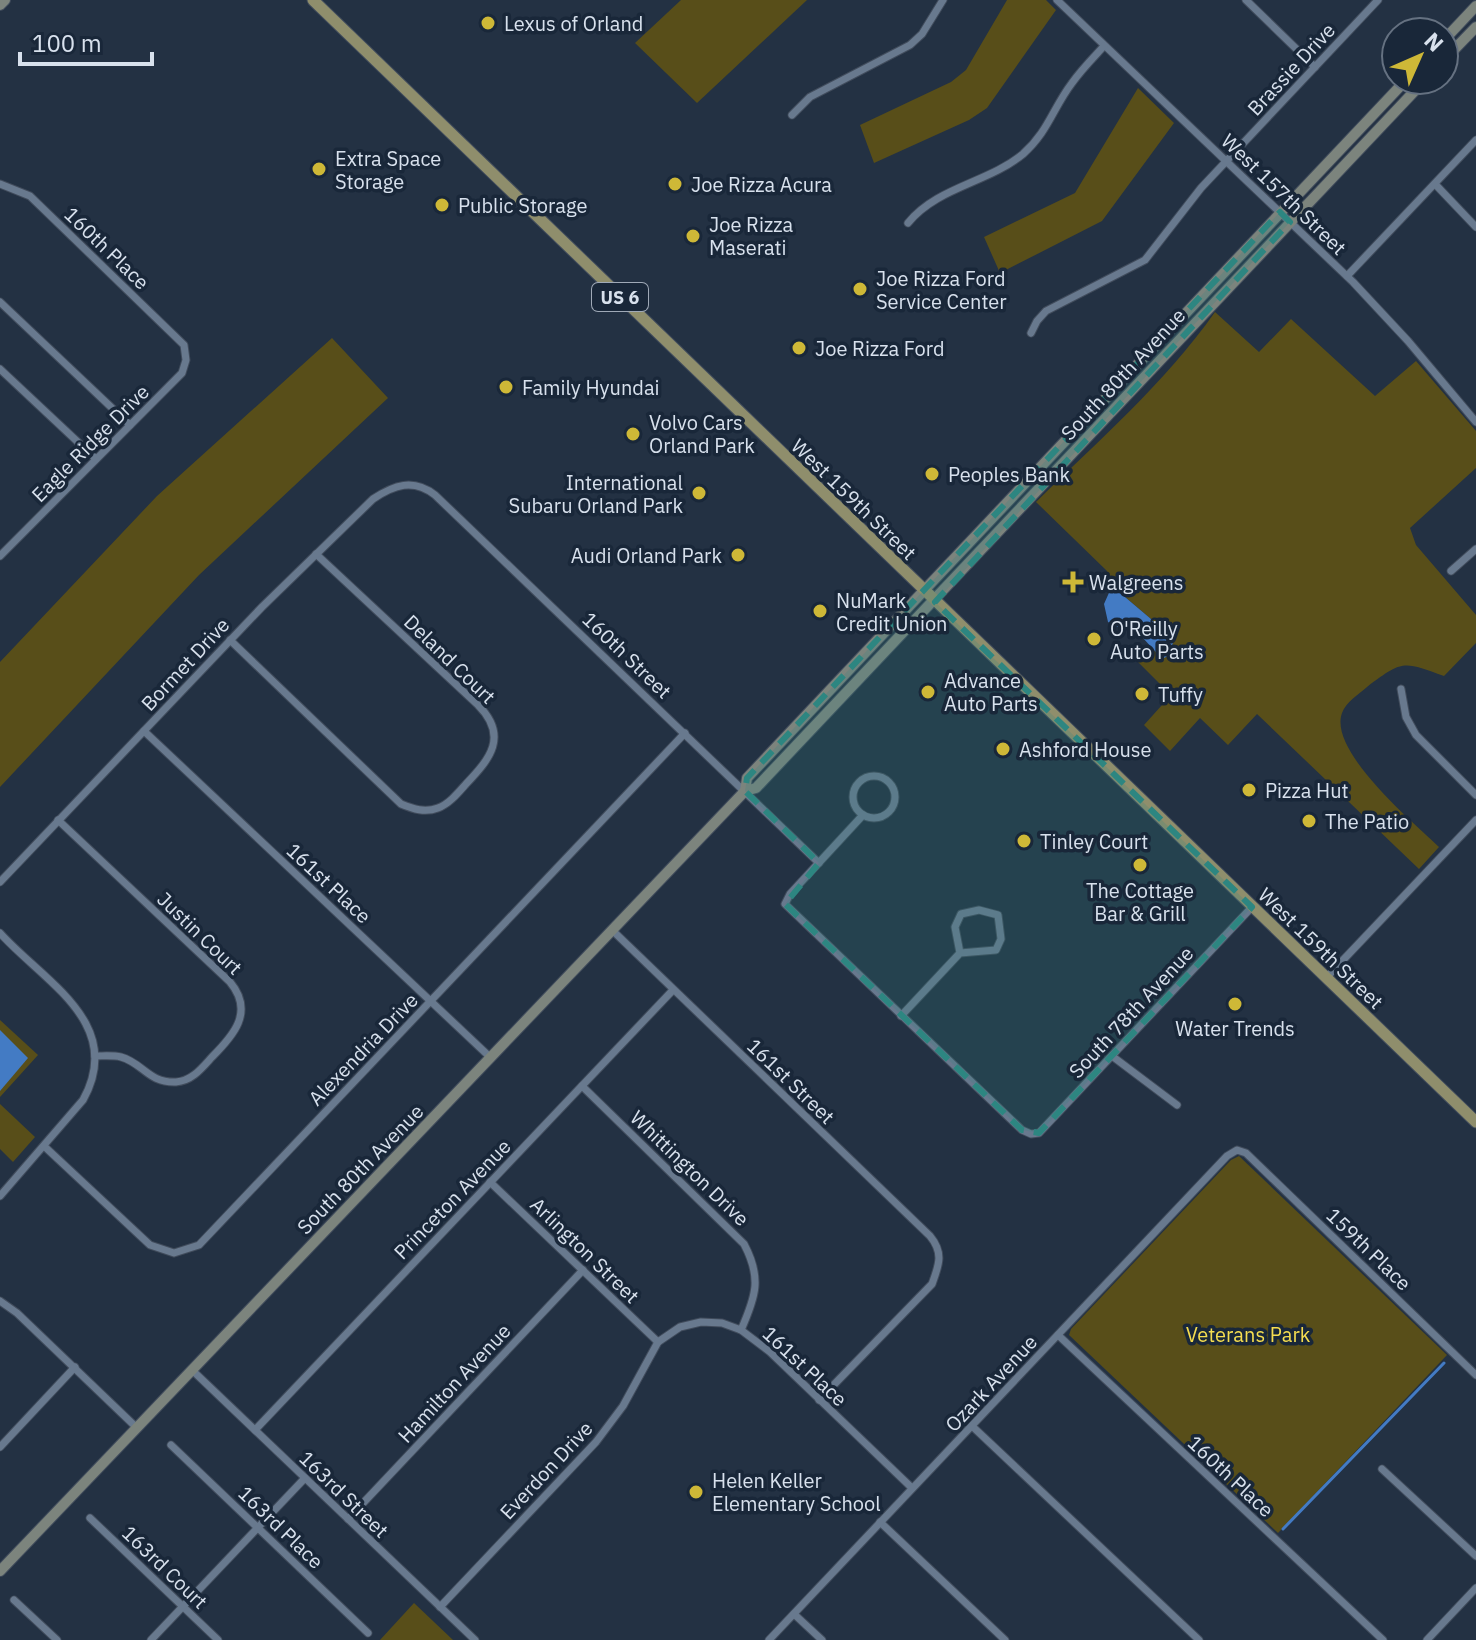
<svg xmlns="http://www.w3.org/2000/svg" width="1476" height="1640" viewBox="0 0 1476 1640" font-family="'IBM Plex Sans',sans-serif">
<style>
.green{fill:#584e19}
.water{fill:#437bc4}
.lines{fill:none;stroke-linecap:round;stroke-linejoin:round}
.stream{stroke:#437bc4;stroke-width:3}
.street-casing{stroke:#414c5c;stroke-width:9}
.secondary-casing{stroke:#414c5c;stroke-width:12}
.primary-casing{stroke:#414c5c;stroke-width:13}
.street{stroke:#68798e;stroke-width:7}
.secondary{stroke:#7c847d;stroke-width:10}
.primary{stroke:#8f8e6c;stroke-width:11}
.marked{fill:#2d8681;fill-opacity:0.2;stroke:#2d8681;stroke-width:6;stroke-dasharray:16 10;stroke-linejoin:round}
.poi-dot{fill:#ceb837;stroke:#192739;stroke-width:3}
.labels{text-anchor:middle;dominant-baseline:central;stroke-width:7;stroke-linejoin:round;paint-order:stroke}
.shield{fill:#192739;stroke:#9fa9b7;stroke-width:2}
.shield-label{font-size:18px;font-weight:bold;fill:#d8e1ed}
.poi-label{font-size:20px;fill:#d8e1ed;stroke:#192739;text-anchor:start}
.street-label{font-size:20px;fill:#d8e1ed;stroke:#192739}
.park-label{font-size:20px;fill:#f5dd50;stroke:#192739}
</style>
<rect width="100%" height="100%" fill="#233143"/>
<g class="green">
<polygon points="681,0 807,0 697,103 635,43"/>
<polygon points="1007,0 1046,0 1056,10 987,108 969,120 874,163 860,125 951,82 966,70"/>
<polygon points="1138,88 1174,123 1102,221 1000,273 984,237 1075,193"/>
<path d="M1215 312 1259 352 1291 319 1375 396 1416 361 1476 431V468L1410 528 1416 545 1476 615V643L1444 676C1403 662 1404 659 1367 687 1359 694 1346 702 1342 713 1328 751 1413 822 1439 847L1419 869 1257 714 1228 745 1200 718 1170 751 1144 725 1171 695 1138 662 1152 648 1162 658 1173 643 1151 619 1104 579 1107 571 1036 502C1097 442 1165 383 1215 312Z"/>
<polygon points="332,338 388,398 199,575 0,787 0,662 157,496"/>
<polygon points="0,1020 38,1055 0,1097"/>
<polygon points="0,1104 35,1137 13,1162 0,1149"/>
<polygon points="1239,1156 1447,1355 1278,1533 1069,1335 1071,1329 1231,1160"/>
<polygon points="414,1603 453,1640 380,1640"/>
</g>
<g class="water">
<polygon points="1112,586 1151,619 1173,643 1168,656 1162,659 1134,628 1124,630 1108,622 1104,604"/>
<polygon points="0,1030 28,1058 0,1091"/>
</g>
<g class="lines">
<polyline class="stream" points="1283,1529 1444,1363"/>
<g class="street-casing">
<g id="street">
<polyline points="1057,0 1353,282 1408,341 1476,422"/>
<polyline points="1246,0 1315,67"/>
<polyline points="792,115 810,97 910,45 922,34 943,0"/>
<polyline points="0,184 30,196 184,345 186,360 182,373 0,556"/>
<polyline points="1435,184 1476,227"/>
<path d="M908 223C937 187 988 183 1023 154 1048 132 1053 108 1072 83 1081 70 1093 58 1104 46"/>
<polyline points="1347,276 1476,140"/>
<polyline points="0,302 130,425"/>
<polyline points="1031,333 1037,321 1046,311 1145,260 1201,188 1378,0"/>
<polyline points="0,369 96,459"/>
<polyline points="1451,571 1476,549"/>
<path d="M230 640 401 804C413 809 425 813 438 808 449 804 458 793 466 784 490 759 509 736 478 705L316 554"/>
<polyline points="1401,689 1406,717 1416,735 1476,795"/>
<polyline points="144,731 491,1058"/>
<circle cx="874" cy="797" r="21"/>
<polyline points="863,815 790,894 785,904 1022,1130 1031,1134 1039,1133 1252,907"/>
<path d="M58 820 230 982C255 1012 233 1036 212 1057 202 1068 192 1081 176 1082 148 1083 143 1063 121 1057 113 1055 104 1056 95 1056"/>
<path d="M0 882 262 607 373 499C394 485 413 478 435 495L819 863"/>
<path d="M612 930 930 1236C944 1253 939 1265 932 1284L819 1400"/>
<path d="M0 933C43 981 126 1023 83 1100L0 1196"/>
<polyline points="1326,978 1476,820"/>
<polyline points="901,1016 960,953 996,950 1001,939 998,915 979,910 961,914 955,927 960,953"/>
<polyline points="1112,1056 1177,1105"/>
<path d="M582 1086 744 1244C762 1278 756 1296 741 1330"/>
<polyline points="44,1146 150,1245 174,1253 199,1245 685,733"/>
<polyline points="490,1182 658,1342"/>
<polyline points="0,1301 17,1313 137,1428"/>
<polyline points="1058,1335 1383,1640"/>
<polyline points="192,1370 475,1640"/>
<polyline points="972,1426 1199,1640"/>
<polyline points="255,1430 673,990"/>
<polyline points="171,1445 368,1633"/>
<polyline points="0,1447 75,1367"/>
<polyline points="1382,1469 1476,1556"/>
<polyline points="90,1518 218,1640"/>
<polyline points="348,1519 583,1270"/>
<polyline points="880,1522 1005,1640"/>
<polyline points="14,1600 57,1640"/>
<polyline points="440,1607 596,1442 623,1406 658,1342 680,1327 701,1322 722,1323 741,1330 770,1352 912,1488"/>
<polyline points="794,1614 822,1640"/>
<polyline points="151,1640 305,1478"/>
<polyline points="769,1640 1227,1156 1237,1150 1246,1153 1476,1375"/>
<polyline points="1427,1640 1476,1588"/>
</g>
</g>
<g class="secondary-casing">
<g id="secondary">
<polyline points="0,5 5,0"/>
<polyline points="1444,40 1476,6"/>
<polyline points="1444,60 1476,27"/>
<polyline points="745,791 747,778 1406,80"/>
<polyline points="0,1571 745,791 756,788 1425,80"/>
</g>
</g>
<g class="primary-casing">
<polyline id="primary" points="313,0 1476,1122"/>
</g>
<use href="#street" class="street"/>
<use href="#secondary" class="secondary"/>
<use href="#primary" class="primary"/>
</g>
<path class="marked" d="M1280 212 1290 222 935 602 1252 907 1039 1133 1022 1130 785 904 819 863 745 791 747 778Z"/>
<g class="poi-dot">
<circle cx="488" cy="23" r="8"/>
<circle cx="319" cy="169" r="8"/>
<circle cx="675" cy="184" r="8"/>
<circle cx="442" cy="205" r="8"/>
<circle cx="693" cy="236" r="8"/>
<circle cx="860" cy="289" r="8"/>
<circle cx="799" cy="348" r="8"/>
<circle cx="506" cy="387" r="8"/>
<circle cx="633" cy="434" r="8"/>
<circle cx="932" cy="474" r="8"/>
<circle cx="699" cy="493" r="8"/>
<circle cx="738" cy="555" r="8"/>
<path d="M1069 570h8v8h8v8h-8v8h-8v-8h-8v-8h8z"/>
<circle cx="820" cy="611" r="8"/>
<circle cx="1094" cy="639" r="8"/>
<circle cx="928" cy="692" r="8"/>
<circle cx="1142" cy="694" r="8"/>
<circle cx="1003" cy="749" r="8"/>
<circle cx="1249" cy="790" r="8"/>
<circle cx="1309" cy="821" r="8"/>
<circle cx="1024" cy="841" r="8"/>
<circle cx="1140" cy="865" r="8"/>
<circle cx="1235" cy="1004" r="8"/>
<circle cx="696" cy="1492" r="8"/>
</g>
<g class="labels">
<rect class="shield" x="592" y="283" width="56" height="28" rx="6"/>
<g class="shield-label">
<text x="620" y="297">US 6</text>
</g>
<g class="poi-label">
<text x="504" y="23">Lexus of Orland</text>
<text x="335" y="158">Extra Space<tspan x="335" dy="23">Storage</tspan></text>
<text x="691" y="184">Joe Rizza Acura</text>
<text x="458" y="205">Public Storage</text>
<text x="709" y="224">Joe Rizza<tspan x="709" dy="23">Maserati</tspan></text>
<text x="876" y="278">Joe Rizza Ford<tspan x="876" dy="23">Service Center</tspan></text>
<text x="815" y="348">Joe Rizza Ford</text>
<text x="522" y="387">Family Hyundai</text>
<text x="649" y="422">Volvo Cars<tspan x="649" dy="23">Orland Park</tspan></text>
<text x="948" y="474">Peoples Bank</text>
<text x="683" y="482" text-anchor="end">International<tspan x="683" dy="23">Subaru Orland Park</tspan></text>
<text x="722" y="555" text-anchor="end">Audi Orland Park</text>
<text x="1089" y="582">Walgreens</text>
<text x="836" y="600">NuMark<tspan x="836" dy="23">Credit Union</tspan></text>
<text x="1110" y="628">O'Reilly<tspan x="1110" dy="23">Auto Parts</tspan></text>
<text x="944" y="680">Advance<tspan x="944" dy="23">Auto Parts</tspan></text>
<text x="1158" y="694">Tuffy</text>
<text x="1019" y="749">Ashford House</text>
<text x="1265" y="790">Pizza Hut</text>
<text x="1325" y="821">The Patio</text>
<text x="1040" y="841">Tinley Court</text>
<text x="1140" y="890" text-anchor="middle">The Cottage<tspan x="1140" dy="23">Bar &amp; Grill</tspan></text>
<text x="1235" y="1028" text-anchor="middle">Water Trends</text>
<text x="712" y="1480">Helen Keller<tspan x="712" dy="23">Elementary School</tspan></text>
</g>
<g class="street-label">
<text transform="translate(1291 69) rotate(-47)">Brassie Drive</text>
<text transform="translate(1284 194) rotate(44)">West 157th Street</text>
<text transform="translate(107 248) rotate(44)">160th Place</text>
<text transform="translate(1123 374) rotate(-47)">South 80th Avenue</text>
<text transform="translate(90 443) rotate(-45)">Eagle Ridge Drive</text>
<text transform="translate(854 499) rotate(44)">West 159th Street</text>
<text transform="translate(627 655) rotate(44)">160th Street</text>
<text transform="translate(450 659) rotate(44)">Deland Court</text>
<text transform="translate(185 664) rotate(-47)">Bormet Drive</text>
<text transform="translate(329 883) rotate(43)">161st Place</text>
<text transform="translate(200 933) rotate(44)">Justin Court</text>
<text transform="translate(1321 948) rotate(44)">West 159th Street</text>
<text transform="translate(1131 1012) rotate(-47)">South 78th Avenue</text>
<text transform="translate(363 1049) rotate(-46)">Alexendria Drive</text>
<text transform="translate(791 1081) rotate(44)">161st Street</text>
<text transform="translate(690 1168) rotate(44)">Whittington Drive</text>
<text transform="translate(360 1169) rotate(-46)">South 80th Avenue</text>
<text transform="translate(452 1199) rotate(-46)">Princeton Avenue</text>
<text transform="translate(1369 1249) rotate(44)">159th Place</text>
<text transform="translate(585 1250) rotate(44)">Arlington Street</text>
<text transform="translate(805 1366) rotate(43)">161st Place</text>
<text transform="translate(454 1383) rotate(-47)">Hamilton Avenue</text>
<text transform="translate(991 1383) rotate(-47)">Ozark Avenue</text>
<text transform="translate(546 1470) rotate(-47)">Everdon Drive</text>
<text transform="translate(1231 1476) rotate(43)">160th Place</text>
<text transform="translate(344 1494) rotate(44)">163rd Street</text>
<text transform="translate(281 1527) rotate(44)">163rd Place</text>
<text transform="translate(165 1567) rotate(44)">163rd Court</text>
</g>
<g class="park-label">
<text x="1248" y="1334">Veterans Park</text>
</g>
</g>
<g transform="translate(1420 56) rotate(45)"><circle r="38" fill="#192739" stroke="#657181" stroke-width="2"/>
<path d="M0-6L14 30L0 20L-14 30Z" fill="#ceb837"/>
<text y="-12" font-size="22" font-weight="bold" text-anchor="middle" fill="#d8e1ed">N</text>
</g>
<path d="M20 52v12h132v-12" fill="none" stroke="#d8e1ed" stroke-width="4"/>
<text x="32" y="52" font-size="24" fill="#d8e1ed" stroke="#192739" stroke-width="6" paint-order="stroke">100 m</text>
</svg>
